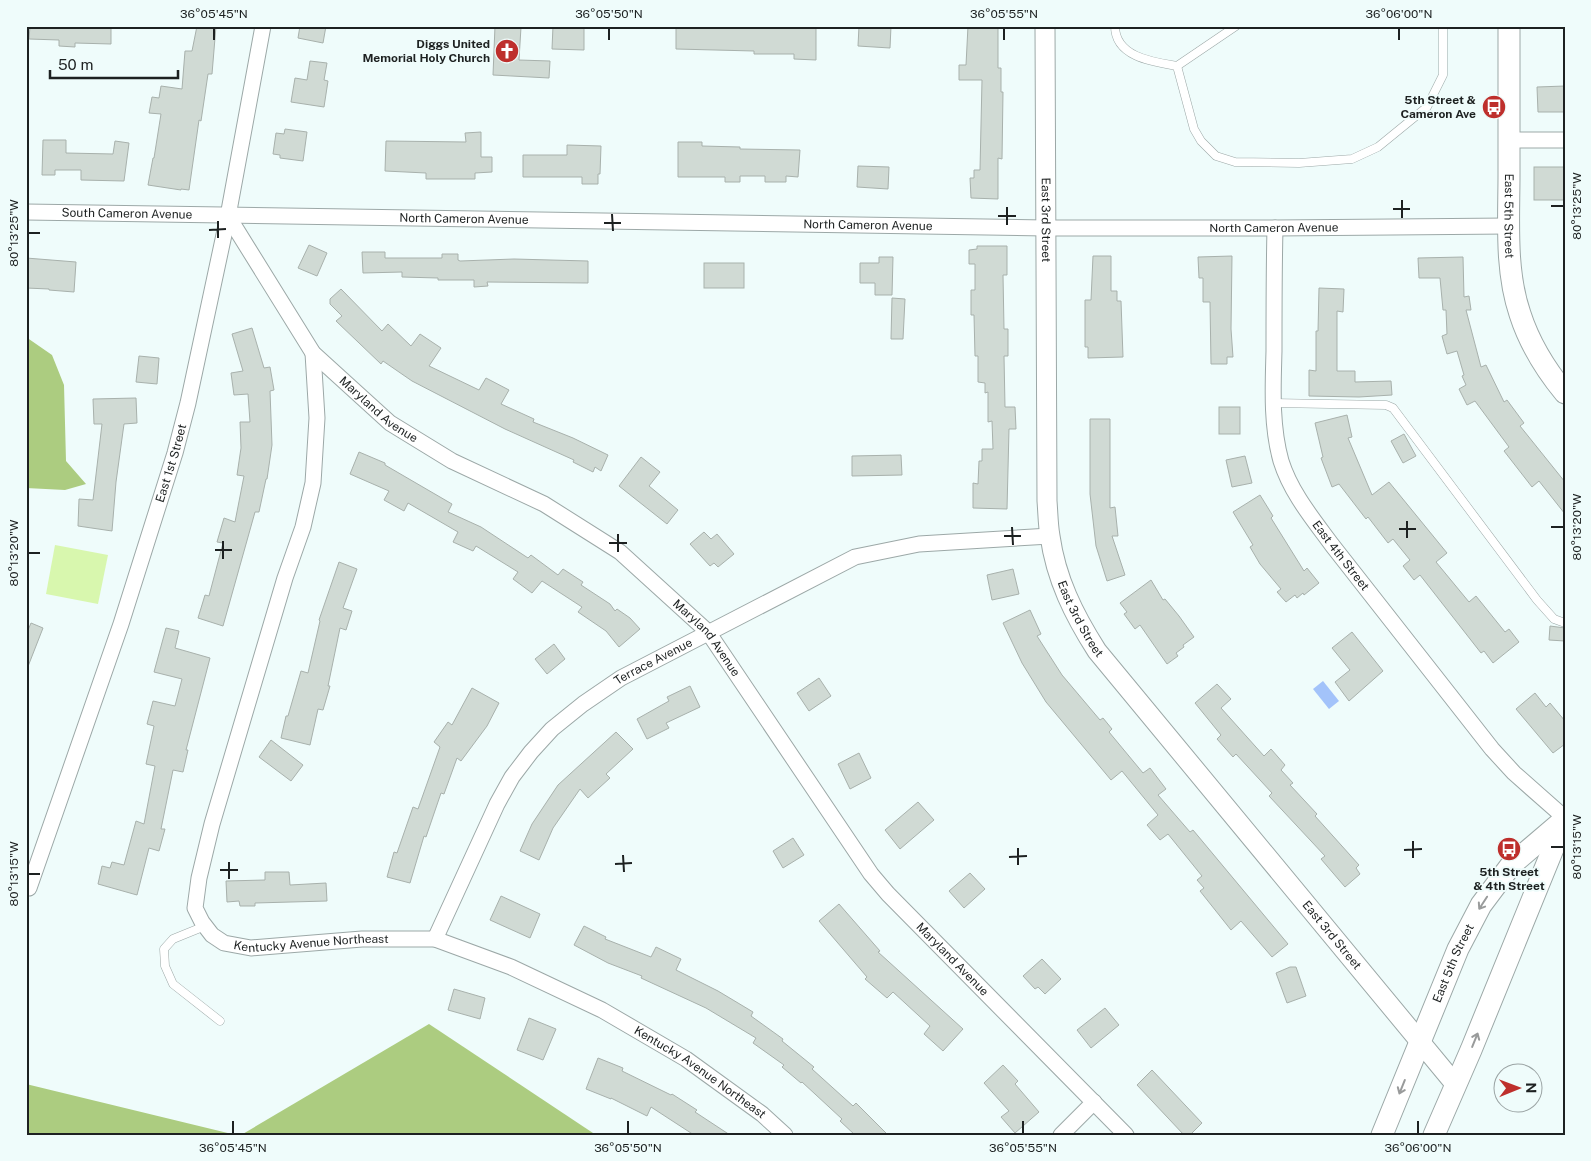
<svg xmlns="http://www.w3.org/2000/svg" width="1591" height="1161" viewBox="0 0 1591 1161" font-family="'Public Sans',sans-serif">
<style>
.green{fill:#d8f7ae}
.forest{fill:#accc80}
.water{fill:#a3c3fa}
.building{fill:#d0dad4;stroke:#a8b1ac}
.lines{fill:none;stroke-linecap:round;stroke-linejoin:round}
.service-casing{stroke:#9ca8a7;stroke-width:9}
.minor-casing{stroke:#9ca8a7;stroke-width:17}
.tertiary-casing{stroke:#9ca8a7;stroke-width:21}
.secondary-casing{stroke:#9ca8a7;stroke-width:23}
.service{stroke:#fff;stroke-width:8}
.minor{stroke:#fff;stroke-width:15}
.tertiary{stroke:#fff;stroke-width:19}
.secondary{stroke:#fff;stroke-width:21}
.oneway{stroke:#999b9b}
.ticks{fill:none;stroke:#1d2121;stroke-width:2}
.labels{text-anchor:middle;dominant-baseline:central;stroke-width:4;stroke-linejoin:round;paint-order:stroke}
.poi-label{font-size:12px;font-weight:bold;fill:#1d2121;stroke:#effcfb;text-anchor:end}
.street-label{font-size:12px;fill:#1d2121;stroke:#effcfb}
.neatline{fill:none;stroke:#1d2121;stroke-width:2}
.ticks-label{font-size:12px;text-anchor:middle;fill:#1d2121}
</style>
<rect width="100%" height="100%" fill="#effcfb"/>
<polygon class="green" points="55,545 108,555 98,604 46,594"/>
<g class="forest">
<polygon points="26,337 52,355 64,385 66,461 86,484 65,490 26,488"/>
<polygon points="429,1024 596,1135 241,1135"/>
<polygon points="26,1084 236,1135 26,1135"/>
</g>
<polygon class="water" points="1323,681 1339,701 1329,709 1313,689"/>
<g class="building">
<polygon points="30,26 111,26 111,44 75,43 75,47 59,46 59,40 29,39"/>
<polygon points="197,26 216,26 212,74 208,74 201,121 199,120 189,190 181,189 181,190 148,185 153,158 154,158 161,114 149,113 152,97 159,98 161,86 182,89 185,51 192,51"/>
<polygon points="300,26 326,26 323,43 298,38"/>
<polygon points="495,26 521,27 519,60 550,61 549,78 493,75"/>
<polygon points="553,26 584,26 584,50 552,49"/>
<polygon points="676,26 816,28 816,60 794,59 794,54 754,54 754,51 676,49"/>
<polygon points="859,26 891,26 890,48 858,46"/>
<polygon points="968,26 998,26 998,68 1001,68 1001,92 1003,92 1002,159 998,158 998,199 971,198 970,178 974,178 974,170 980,170 982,80 959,80 959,65 966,65"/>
<polygon points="310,61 327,63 324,80 328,81 324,107 291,102 295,78 307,80"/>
<polygon points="1565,86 1565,112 1538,112 1537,87"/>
<polygon points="285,129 307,132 303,161 280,158 280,155 273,154 276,133 284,134"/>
<polygon points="481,132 481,157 492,157 492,172 475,173 475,179 426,179 426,173 385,171 386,141 466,142 465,133"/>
<polygon points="43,140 66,140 66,153 113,154 115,141 129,143 124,181 81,180 81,170 55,170 55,175 42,175"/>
<polygon points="678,142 702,142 702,146 740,147 740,149 800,150 798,177 786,176 786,182 765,182 765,176 740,176 740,182 725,182 725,177 678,177"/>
<polygon points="567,145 601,146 600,174 598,174 598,184 582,184 582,177 523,177 523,155 567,155"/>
<polygon points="858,166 889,167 888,189 857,187"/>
<rect x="1534" y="167" width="31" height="33"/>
<polygon points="309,245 327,253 317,276 298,268"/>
<polygon points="977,246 1007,246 1007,275 1003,275 1004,329 1008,329 1008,356 1004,356 1005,407 1015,407 1016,429 1009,429 1007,509 973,508 973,483 978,484 979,461 982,461 982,449 993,449 992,421 988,422 988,392 985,393 985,383 978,382 978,356 975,356 974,315 971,315 971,290 975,290 975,264 969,264 969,250 977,249"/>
<polygon points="362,252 385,252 385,258 442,258 442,254 458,254 458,260 460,261 514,259 588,261 588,283 487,282 488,286 474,287 474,280 438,280 438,278 402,277 402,272 363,273"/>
<polygon points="1093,256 1111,256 1111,291 1117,291 1117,301 1121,301 1123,357 1088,358 1088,347 1085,347 1085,300 1091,300"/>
<polygon points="1232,256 1231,329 1233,357 1227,357 1227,364 1211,364 1210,302 1203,302 1203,278 1199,278 1198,257"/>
<polygon points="879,257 893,257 892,295 875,295 875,283 860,283 860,263 879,263"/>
<polygon points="1463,257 1464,297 1469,296 1471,310 1466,310 1481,367 1486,365 1504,402 1507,400 1524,423 1520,426 1565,482 1565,514 1539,481 1532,487 1504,451 1509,447 1475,401 1467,405 1459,389 1466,385 1462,376 1464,375 1457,351 1447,354 1442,336 1447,334 1446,310 1443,310 1440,278 1419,278 1418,258"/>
<polygon points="26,258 76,262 74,292 49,290 49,289 26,288"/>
<rect x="704" y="263" width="40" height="25"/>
<polygon points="1319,288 1344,289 1343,312 1337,311 1337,371 1355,371 1355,382 1391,381 1392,395 1359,397 1309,396 1309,370 1316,371 1316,331 1318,331"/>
<polygon points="341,289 382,331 388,324 411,346 420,334 441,348 429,366 479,390 486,378 509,390 501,404 534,419 533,422 573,438 608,455 601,471 595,467 593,472 573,462 574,460 505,429 412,381 383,361 381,364 336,321 342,316 330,304 330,299"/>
<polygon points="892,298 905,299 903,339 891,339"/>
<polygon points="252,328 264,368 270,367 274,390 270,391 272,445 267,479 266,479 259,512 255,512 223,626 198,618 205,595 209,596 223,543 217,542 224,518 235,522 244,476 237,475 241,448 240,422 250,422 248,394 234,395 231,373 243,371 232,334"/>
<polygon points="139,356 159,358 157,384 136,382"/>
<polygon points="136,398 137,423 124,424 116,482 112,531 78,526 79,499 93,500 102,424 94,424 93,399"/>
<rect x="1219" y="407" width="21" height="27"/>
<polygon points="1347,415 1352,437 1348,438 1372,495 1389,482 1447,553 1436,562 1469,602 1476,596 1505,632 1509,629 1519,642 1493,663 1484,651 1481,653 1420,575 1414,580 1403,566 1410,560 1393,539 1388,543 1368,517 1366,519 1339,484 1332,487 1321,458 1323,457 1315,423"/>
<polygon points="1090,419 1110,419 1110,508 1115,507 1118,536 1112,536 1125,575 1107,581 1096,546 1090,494"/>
<polygon points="1404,434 1416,456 1403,463 1391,441"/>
<polygon points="359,452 385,463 385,465 452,504 448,512 481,527 528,558 531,555 558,575 563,569 583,582 581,585 610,604 615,611 617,609 630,618 640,629 619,647 606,631 578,612 582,607 542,581 532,593 513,579 518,572 476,546 473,551 453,542 458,532 408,503 404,511 384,500 389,491 350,474"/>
<polygon points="901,455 902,475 852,476 852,456"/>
<polygon points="1245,456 1252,483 1232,487 1226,460"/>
<polygon points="641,457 660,472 649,486 678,510 667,524 619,486"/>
<polygon points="1260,495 1273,516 1271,518 1304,571 1307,568 1319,583 1304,595 1303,593 1297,598 1295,595 1286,602 1277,592 1281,589 1260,564 1250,547 1253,545 1233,512"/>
<polygon points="704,532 711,539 717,534 734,554 718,567 714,563 710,566 690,544"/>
<polygon points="339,562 357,569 343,608 352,611 346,630 340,628 328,686 330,686 323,710 318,709 310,745 281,738 286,716 288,716 301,671 308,673 320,621 319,620"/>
<polygon points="1013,569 1019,594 992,600 987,575"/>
<polygon points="1151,580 1163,600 1165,599 1179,616 1194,637 1183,645 1184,647 1176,653 1178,656 1167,664 1140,625 1135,629 1124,614 1127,612 1120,603"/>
<polygon points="1030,610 1041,634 1037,636 1062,675 1100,720 1103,718 1112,729 1109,732 1143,773 1150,768 1166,789 1158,795 1190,832 1193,830 1288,944 1272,957 1241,921 1231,930 1200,891 1204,888 1197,880 1202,876 1168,834 1160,840 1147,825 1158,815 1122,771 1111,780 1046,702 1022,663 1003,623"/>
<polygon points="31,623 43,628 27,669 26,635"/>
<polygon points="1550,626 1565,628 1565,641 1549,640"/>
<polygon points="166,628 179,631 175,648 210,658 186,750 188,750 183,772 173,770 161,829 165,829 159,851 149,848 137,895 98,884 102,866 110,868 112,862 124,865 136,821 144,824 155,766 146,764 154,726 147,724 153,701 175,706 182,679 154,672"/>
<polygon points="1352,632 1383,671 1349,701 1335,682 1350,670 1332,648"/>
<polygon points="554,644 565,659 547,674 535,659"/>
<polygon points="819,678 831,696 809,711 797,693"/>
<polygon points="1217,684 1231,699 1221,708 1264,756 1271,749 1285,765 1281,770 1293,783 1290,785 1317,814 1315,816 1359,865 1356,868 1360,874 1345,887 1321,859 1325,856 1269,796 1272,793 1236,754 1233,757 1217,739 1221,735 1195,703"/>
<polygon points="690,686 700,707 666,723 669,728 647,739 637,719 669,701 667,697"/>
<polygon points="472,688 499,703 487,726 461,761 457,758 444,794 441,793 426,837 424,836 410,883 387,877 394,852 397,853 413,807 418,809 440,747 434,742 448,722 452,725"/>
<polygon points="1535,693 1546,707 1550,703 1565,721 1565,744 1553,753 1516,709"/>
<polygon points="616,732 633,749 606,774 610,778 588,798 580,789 553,828 539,860 520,851 532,824 558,785"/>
<polygon points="271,740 303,765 291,781 259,757"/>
<polygon points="859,753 871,778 850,789 838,764"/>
<polygon points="918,802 934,820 900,849 885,830"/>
<polygon points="793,838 804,855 783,868 773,851"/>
<polygon points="265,872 289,872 290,885 326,883 327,901 255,903 255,906 240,906 239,901 227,902 226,881 265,880"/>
<polygon points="970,873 985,889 964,908 949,891"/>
<polygon points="501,896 540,914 530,938 490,920"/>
<polygon points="839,904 880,951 878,952 963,1029 943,1051 924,1034 930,1026 893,992 887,998 865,979 867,977 819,921"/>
<polygon points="584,926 606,937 605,939 651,957 656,947 681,959 676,970 718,991 753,1012 751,1016 783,1039 782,1041 814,1067 812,1069 853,1106 856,1103 888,1135 855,1135 840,1121 842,1119 802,1082 801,1083 782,1067 784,1065 753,1043 756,1038 706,1008 641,978 642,976 608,963 574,945"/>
<polygon points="1042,959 1061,979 1045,994 1038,987 1035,989 1023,976"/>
<polygon points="1290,967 1296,967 1306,996 1287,1003 1276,973"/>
<polygon points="454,989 485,998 480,1019 448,1010"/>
<polygon points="1105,1008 1119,1025 1091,1048 1077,1030"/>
<polygon points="529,1018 556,1029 543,1060 517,1050"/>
<polygon points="598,1058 623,1068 622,1071 671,1095 672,1094 697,1110 695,1112 730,1135 694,1135 651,1107 647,1116 611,1098 611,1099 586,1089"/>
<polygon points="1003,1065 1018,1081 1015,1084 1039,1112 1015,1133 1001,1117 1009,1111 984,1083"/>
<polygon points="1152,1070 1202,1123 1190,1135 1184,1135 1137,1085"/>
</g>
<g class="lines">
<g class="service-casing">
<g id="service">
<path d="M1115 26C1115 57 1153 62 1177 66L1236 26"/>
<polyline points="1177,66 1194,129 1201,141 1216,156 1235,162 1299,163 1352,159 1378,147 1427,107 1443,75 1443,26"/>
<polyline points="1273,403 1386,405 1393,408 1537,600 1554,619 1565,623"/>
<polyline points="205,926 173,939 164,949 165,966 173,984 220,1021"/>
</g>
</g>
<g class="minor-casing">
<g id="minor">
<polyline points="1509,140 1565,140"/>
<path id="s1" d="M26 212 1046 228H1275L1509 226"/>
<path id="s2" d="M228 216 313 353 390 423 452 461 544 504 620 552 708 632 871 874 888 894 1126 1135"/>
<path id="s3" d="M1275 228C1274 269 1274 310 1274 351 1273 387 1271 425 1281 461 1291 493 1313 519 1332 545L1492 749 1514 773 1565 818"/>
<path id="s4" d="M313 353 317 418 313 483 303 527 285 578 212 824 199 878 195 908 202 922 212 935 224 943 251 948 362 939H435L511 967 602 1010 686 1059 762 1114 785 1135"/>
<path id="s5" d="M29 888 121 624 175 453 188 403 228 216 263 26"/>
<path id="s6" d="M435 939 497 804 512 777 531 752 552 729 583 704 621 678 855 557 919 544 1050 536"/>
<polyline points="1061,1135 1094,1102"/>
</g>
</g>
<g class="tertiary-casing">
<g id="tertiary">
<path id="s7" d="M1045 26 1047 501C1048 513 1048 525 1050 536 1056 579 1074 615 1097 651L1455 1084"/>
</g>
</g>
<g class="secondary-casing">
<g id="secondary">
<path id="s8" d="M1509 26C1509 76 1509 125 1509 174 1509 220 1505 270 1520 314 1529 342 1546 370 1565 393"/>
<path id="s9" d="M1382 1135 1458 949 1481 905 1511 865 1565 819"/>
<polyline points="1434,1135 1471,1050 1564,822"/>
</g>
</g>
<use href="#service" class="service"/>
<use href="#minor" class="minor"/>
<use href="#tertiary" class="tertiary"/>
<use href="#secondary" class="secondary"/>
</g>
<defs><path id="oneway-shaft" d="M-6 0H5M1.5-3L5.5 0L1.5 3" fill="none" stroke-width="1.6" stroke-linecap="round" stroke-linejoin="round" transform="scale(1.25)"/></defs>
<g class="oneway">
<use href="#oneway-shaft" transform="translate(1483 903) rotate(123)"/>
<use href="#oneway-shaft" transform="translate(1475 1040) rotate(-68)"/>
<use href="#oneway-shaft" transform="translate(1402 1087) rotate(112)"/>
</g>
<path class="ticks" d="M214 28V40M609 28V40M1004 28V40M1399 28V40M1402 200V218M1551 206H1564M1007 207V225M1393 209H1410M612 214 613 231M998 216H1016M218 221V238M604 223H621M209 230 226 229M28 233H40M1407 521V538M1012 527 1013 545M1551 527H1564M1399 529H1416M618 534V552M1004 536H1021M223 541V559M609 543H627M215 550H232M28 553H40M1413 841V858M1551 847H1564M1018 848V865M1404 850 1422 849M623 855 624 872M1009 857 1027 856M229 862V879M615 864 632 863M220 870H238M28 874H40M233 1121V1134M628 1121V1134M1023 1121V1134M1418 1121V1134"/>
<defs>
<g id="church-disc" transform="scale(1.25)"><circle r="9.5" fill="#be2f2c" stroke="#effcfb"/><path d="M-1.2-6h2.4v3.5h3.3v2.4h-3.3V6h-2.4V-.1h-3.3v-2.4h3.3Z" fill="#fff"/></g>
<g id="bus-disc" transform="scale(1.25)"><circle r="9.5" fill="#be2f2c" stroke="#effcfb"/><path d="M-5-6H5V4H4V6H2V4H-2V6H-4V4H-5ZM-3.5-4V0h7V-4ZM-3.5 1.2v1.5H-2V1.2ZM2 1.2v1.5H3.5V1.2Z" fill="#fff"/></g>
</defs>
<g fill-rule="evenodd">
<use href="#church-disc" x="507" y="51"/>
<use href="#bus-disc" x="1494" y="107"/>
<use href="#bus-disc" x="1509" y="849"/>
</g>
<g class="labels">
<g class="poi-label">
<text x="490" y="44">Diggs United<tspan x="490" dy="14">Memorial Holy Church</tspan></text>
<text x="1476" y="100">5th Street &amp;<tspan x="1476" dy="14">Cameron Ave</tspan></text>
<text x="1509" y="872" text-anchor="middle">5th Street<tspan x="1509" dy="14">&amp; 4th Street</tspan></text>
</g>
<g class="street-label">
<text stroke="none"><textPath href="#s1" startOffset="101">South Cameron Avenue</textPath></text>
<text stroke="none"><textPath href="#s8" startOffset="190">East 5th Street</textPath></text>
<text stroke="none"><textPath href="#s1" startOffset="438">North Cameron Avenue</textPath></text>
<text stroke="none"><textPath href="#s7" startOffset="194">East 3rd Street</textPath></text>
<text stroke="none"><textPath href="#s1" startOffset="842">North Cameron Avenue</textPath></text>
<text stroke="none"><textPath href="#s1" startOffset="1248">North Cameron Avenue</textPath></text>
<text stroke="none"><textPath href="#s2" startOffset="248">Maryland Avenue</textPath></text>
<text stroke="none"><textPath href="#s5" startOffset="448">East 1st Street</textPath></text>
<text stroke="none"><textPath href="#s3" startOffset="346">East 4th Street</textPath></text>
<text stroke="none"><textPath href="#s7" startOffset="599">East 3rd Street</textPath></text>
<text stroke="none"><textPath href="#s2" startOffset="652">Maryland Avenue</textPath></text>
<text stroke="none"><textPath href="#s6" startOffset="364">Terrace Avenue</textPath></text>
<text stroke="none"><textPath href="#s7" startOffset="1004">East 3rd Street</textPath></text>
<text stroke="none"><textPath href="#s4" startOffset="706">Kentucky Avenue Northeast</textPath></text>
<text stroke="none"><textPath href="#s2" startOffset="1058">Maryland Avenue</textPath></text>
<text stroke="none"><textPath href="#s9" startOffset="186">East 5th Street</textPath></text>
<text stroke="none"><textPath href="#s4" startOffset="1128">Kentucky Avenue Northeast</textPath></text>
</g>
</g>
<rect width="1591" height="1161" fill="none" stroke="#effcfb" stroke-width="55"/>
<g transform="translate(1518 1088) rotate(89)"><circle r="24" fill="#effcfb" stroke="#9ba4a4"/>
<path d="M0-4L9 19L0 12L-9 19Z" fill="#be2f2c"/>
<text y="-8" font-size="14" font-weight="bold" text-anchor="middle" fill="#1d2121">N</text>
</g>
<path d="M50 70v8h128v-8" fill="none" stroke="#1d2121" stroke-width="2.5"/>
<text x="58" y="70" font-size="15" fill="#1d2121" stroke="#effcfb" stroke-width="4" paint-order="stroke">50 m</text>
<rect x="28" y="28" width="1536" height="1106" class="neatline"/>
<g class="ticks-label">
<text x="214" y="18">36°05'45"N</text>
<text x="609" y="18">36°05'50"N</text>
<text x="1004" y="18">36°05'55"N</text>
<text x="1399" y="18">36°06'00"N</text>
<text transform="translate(1577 206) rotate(-90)" y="4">80°13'25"W</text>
<text transform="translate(14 233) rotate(-90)" y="4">80°13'25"W</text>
<text transform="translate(1577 527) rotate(-90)" y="4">80°13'20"W</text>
<text transform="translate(14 553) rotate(-90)" y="4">80°13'20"W</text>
<text transform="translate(1577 847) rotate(-90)" y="4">80°13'15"W</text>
<text transform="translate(14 874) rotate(-90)" y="4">80°13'15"W</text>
<text x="233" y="1152">36°05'45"N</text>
<text x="628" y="1152">36°05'50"N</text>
<text x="1023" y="1152">36°05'55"N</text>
<text x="1418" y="1152">36°06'00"N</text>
</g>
</svg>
